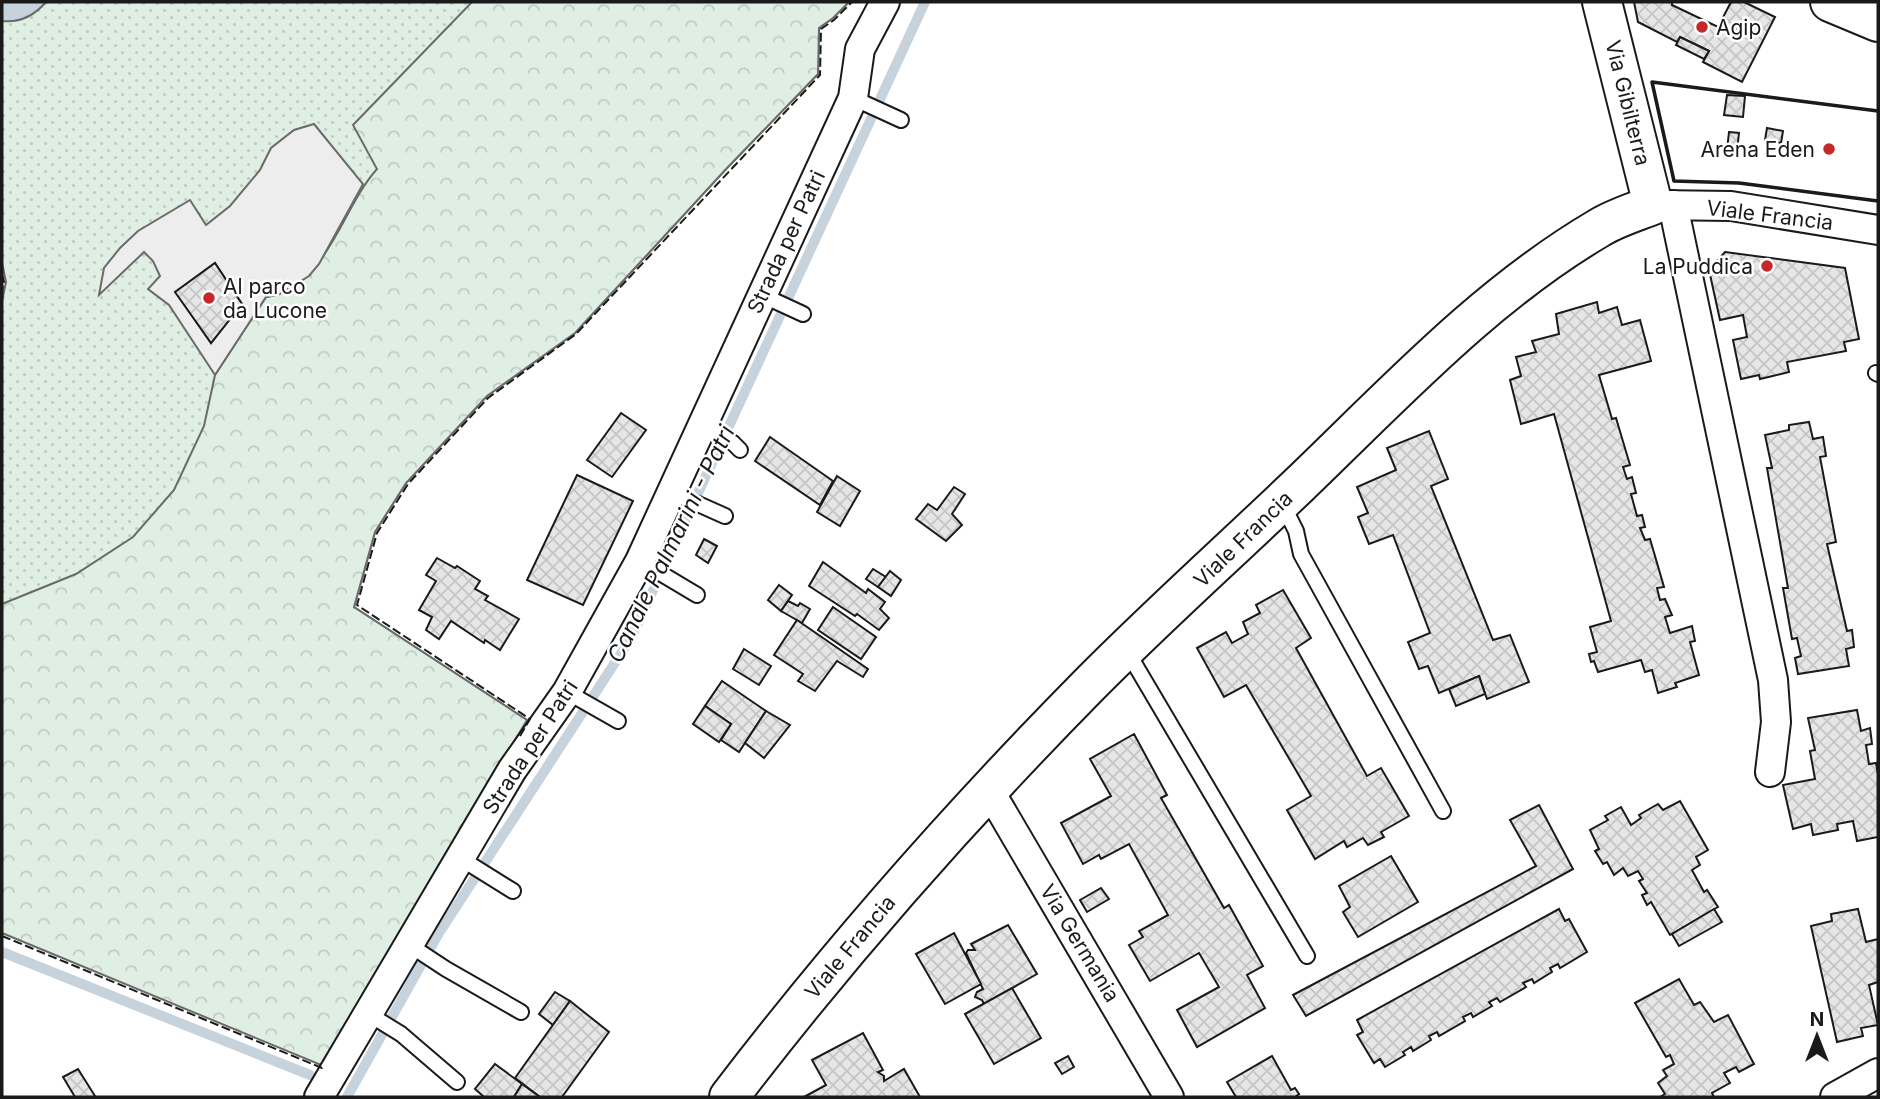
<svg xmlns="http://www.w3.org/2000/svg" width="1880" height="1099" viewBox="0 0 1880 1099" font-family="Inter,sans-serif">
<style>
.grass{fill:url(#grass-dots);stroke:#6a6a6a;stroke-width:2}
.forest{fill:url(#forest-crowns);stroke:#6a6a6a;stroke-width:2}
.parking{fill:#ededed;stroke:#6a6a6a;stroke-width:2;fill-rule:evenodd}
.water{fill:#c6d2dc;stroke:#6a6a6a;stroke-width:2}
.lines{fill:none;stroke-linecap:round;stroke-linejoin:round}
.stream{stroke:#c6d2dc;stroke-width:10}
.building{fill:url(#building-cross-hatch);stroke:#1a1a1a;stroke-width:2}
.lane-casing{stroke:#1a1a1a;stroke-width:18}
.street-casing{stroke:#1a1a1a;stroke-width:32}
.secondary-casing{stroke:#1a1a1a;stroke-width:42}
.lane{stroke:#fff;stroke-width:14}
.street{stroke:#fff;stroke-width:28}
.secondary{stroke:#fff;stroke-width:38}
.fence{stroke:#1a1a1a;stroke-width:2;stroke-dasharray:9 3.5;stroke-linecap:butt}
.wall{stroke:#1a1a1a;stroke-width:3.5}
.poi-dot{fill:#c62828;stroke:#fff;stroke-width:2.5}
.labels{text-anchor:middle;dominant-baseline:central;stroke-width:5;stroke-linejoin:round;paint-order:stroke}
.poi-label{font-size:21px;fill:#1a1a1a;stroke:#fff;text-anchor:start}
.street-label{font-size:21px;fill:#1a1a1a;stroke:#fff}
.water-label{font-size:23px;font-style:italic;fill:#1a1a1a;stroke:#fff}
</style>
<defs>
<pattern id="grass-dots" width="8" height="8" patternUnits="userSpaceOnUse" patternTransform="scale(1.75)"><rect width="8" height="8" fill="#e0efe3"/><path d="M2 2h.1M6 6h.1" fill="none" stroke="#c0ccc2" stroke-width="1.8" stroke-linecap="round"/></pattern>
<pattern id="forest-crowns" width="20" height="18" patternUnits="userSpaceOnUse" patternTransform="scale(1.75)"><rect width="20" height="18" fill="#e0efe3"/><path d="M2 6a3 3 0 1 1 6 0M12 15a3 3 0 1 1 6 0" fill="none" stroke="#c0ccc2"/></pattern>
<pattern id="building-cross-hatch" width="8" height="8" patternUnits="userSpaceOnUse" patternTransform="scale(1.75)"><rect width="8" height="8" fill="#e6e6e6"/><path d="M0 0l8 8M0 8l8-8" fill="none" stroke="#c5c5c5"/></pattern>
</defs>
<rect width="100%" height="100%" fill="#fff"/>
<polygon class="grass" points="2,2 849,2 833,18 819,28 818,74 727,168 575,333 487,396 406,483 375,532 354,607 527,720 2,933 2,301 6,282 2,263"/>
<path class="forest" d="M472 2H849L833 18 819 28 818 74 727 168 575 333 487 396 406 483 375 532 354 607 527 720 321 1065 2 933V604L76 574 133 537 174 490 204 426 215 375 266 297C326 289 341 209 377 169L353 125Z"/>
<path class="parking" d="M314 124 363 184 319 264 309 276 278 295 266 297 215 375 169 305 148 289 160 276 153 261 144 252 99 295 104 268 120 248 138 231 190 200 206 225 230 206 260 170 271 148 294 130ZM215 263 242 304 211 343 176 292Z"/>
<path class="water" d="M2 2H46C34 16 20 23 2 21Z"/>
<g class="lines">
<g class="stream">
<polyline points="2,952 310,1075"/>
<polyline points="347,1097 439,933 631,638 925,2"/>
</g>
</g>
<g class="building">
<polygon points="1634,2 1672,2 1672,5 1718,27 1731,2 1744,2 1775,17 1742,82 1703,62 1709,51 1680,37 1677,42 1638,22"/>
<polygon points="1680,37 1709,51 1704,59 1676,45"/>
<polygon points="1727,95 1745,96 1743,117 1724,115"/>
<polygon points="1767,128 1783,131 1781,143 1765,140"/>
<polygon points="1729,132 1739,133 1737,151 1727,150"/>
<polygon points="1725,252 1845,268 1859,339 1844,342 1846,351 1787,362 1789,372 1760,379 1759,375 1741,379 1733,340 1747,337 1743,315 1720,320 1709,270"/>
<polygon points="215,263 242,304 211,343 175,292"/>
<polygon points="1597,302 1599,313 1617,307 1622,325 1640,320 1651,361 1599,375 1612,419 1616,418 1630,465 1623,467 1627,479 1632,477 1636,493 1631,494 1637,516 1642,515 1645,527 1640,528 1645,540 1650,539 1664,587 1657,588 1660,600 1665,599 1672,615 1665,617 1670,633 1692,626 1695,641 1690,642 1699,675 1675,683 1677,687 1658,693 1652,670 1645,672 1641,660 1598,672 1594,661 1591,662 1589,654 1597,652 1590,627 1611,621 1554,414 1521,424 1510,380 1521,376 1516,357 1536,352 1532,341 1559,334 1556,314"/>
<polygon points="621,413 646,430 612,477 587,460"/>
<polygon points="1809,422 1813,439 1823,437 1826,456 1820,457 1836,542 1827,544 1847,631 1852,630 1854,647 1846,649 1849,666 1798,674 1795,658 1801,656 1797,638 1792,639 1783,588 1788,588 1767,468 1772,468 1765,435 1789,430 1789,425"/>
<polygon points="1429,431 1448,479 1431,486 1493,640 1510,635 1529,682 1487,699 1479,676 1439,693 1428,666 1419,669 1408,642 1430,633 1393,535 1369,544 1358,517 1368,513 1357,487 1396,470 1387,448"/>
<polygon points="770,437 833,481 820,505 755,461"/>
<polygon points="577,475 633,501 583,605 527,580"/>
<polygon points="837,476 860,491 840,526 817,512"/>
<polygon points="954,487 965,494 952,514 962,525 946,541 916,519 928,504 937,510"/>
<polygon points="704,539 717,546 708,563 696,555"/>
<polygon points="437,558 455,568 457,566 480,581 475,589 488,596 485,600 519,619 500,650 485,640 484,643 451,621 439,639 426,630 432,617 419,610 436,581 426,575"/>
<polygon points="823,562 866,593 868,589 885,602 880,609 889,618 879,630 857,614 855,616 809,586"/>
<polygon points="873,569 886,577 878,587 866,579"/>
<polygon points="890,571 901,580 891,596 878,587"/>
<polygon points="779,585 792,595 781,611 768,600"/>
<polygon points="1283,590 1311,638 1296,648 1367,776 1381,768 1409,816 1381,832 1384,837 1368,845 1363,838 1347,847 1344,841 1315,859 1287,810 1311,796 1246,685 1224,697 1197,648 1226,632 1232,643 1248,634 1243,622 1260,613 1256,605"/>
<polygon points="788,601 798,606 800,603 810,609 802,623 781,611"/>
<polygon points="833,607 876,637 861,659 818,630"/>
<polygon points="797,620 868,669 863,677 837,661 815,691 798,681 803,674 774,655"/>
<polygon points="744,649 771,666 759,685 733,669"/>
<polygon points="1479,676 1485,694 1456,706 1449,689"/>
<polygon points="722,681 766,711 739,752 721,740 731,724 705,706"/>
<polygon points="705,706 731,724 719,742 693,724"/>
<polygon points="1857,710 1861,731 1870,728 1872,744 1866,745 1869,764 1876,763 1878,774 1878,837 1857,841 1853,821 1837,824 1838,830 1813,835 1811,824 1793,829 1783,785 1815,779 1810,751 1815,750 1808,718"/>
<polygon points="766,711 790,725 764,758 745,743"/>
<polygon points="1134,734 1167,795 1161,798 1224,908 1229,905 1263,966 1247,975 1265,1008 1197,1047 1177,1010 1219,987 1199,953 1150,981 1129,945 1143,937 1139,931 1168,915 1129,844 1101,859 1099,855 1083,864 1061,823 1111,796 1090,759"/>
<polygon points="1680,801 1708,850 1696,857 1700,865 1692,870 1704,892 1707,890 1718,907 1670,935 1651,902 1647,905 1642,895 1647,893 1639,881 1643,879 1638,871 1628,876 1623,868 1614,875 1607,862 1603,864 1595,851 1599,849 1590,830 1608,820 1605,816 1621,807 1631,825 1641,818 1639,815 1658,804 1663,810"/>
<polygon points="1539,805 1573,869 1306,1016 1293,995 1536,866 1510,820"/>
<polygon points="1391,856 1418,902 1358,937 1343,912 1350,907 1339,886"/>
<polygon points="1101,888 1109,899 1087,912 1080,900"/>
<polygon points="1559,909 1565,921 1569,919 1587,952 1560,968 1558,964 1550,968 1552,972 1534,983 1532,979 1523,983 1526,987 1500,1002 1497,998 1489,1002 1492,1006 1473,1017 1471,1013 1463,1017 1465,1021 1439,1036 1437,1032 1429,1036 1431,1040 1413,1051 1411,1047 1403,1052 1405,1055 1385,1067 1380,1059 1374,1063 1357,1035 1363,1032 1357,1020"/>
<polygon points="1714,909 1722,922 1679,946 1672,934"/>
<polygon points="1858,909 1866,942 1878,939 1878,982 1869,985 1878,1025 1861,1028 1863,1036 1837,1042 1811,926 1832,921 1831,914"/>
<polygon points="1008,925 1037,974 984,1004 982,1000 975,997 977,992 983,989 966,953 968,950 975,950 971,944"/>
<polygon points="954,933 981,984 945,1004 916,954"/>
<polygon points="1679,979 1694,1005 1700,1002 1714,1022 1728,1015 1754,1064 1739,1072 1736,1067 1724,1073 1730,1083 1712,1093 1714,1097 1660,1097 1665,1094 1658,1083 1667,1076 1663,1070 1674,1064 1670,1055 1666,1057 1635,1003"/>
<polygon points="1012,988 1041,1038 994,1064 965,1014"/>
<polygon points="555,992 570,1001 553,1025 539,1014"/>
<polygon points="570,1001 609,1032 562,1097 540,1097 515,1078"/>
<polygon points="863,1033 883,1070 878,1072 884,1076 884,1081 904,1069 920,1097 804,1097 826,1085 812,1060"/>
<polygon points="1068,1056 1074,1067 1062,1074 1055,1063"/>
<polygon points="1272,1056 1291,1090 1295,1088 1299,1094 1295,1097 1236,1097 1227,1082"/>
<polygon points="495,1064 522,1084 514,1097 484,1097 475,1089"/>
<polygon points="78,1069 95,1096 93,1097 75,1097 63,1077"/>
<polygon points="522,1084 540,1097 514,1097"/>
</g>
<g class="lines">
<g class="lane-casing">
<g id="lane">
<polyline points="853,98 901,120"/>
<polyline points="762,295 803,314"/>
<polyline points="1876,373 1878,374"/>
<polyline points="702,424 733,443 740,450"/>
<polyline points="671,492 725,516"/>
<polyline points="1282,503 1296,531 1301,554 1443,811"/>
<polyline points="640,561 697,595"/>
<polyline points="1127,651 1307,956"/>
<polyline points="567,692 618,721"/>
<polyline points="460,858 513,891"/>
<polyline points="408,944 446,969 521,1012"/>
<polyline points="367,1013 401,1034 457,1082"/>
</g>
</g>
<g class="street-casing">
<g id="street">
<polyline points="1656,205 1731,206 1878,230"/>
<polyline points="1673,205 1773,680 1776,722 1770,772"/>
<polyline points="989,790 1169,1097"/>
<polyline points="319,1097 512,770 567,692 640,561 853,98 860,49 885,2"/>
<polyline points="1835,1097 1878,1073"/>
</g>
</g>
<g class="secondary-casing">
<g id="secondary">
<polyline points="1830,2 1878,22"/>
<path d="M729 1097C839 953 960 816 1087 687 1156 617 1229 552 1299 485 1394 394 1485 295 1599 228 1615 218 1635 212 1653 205L1602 2"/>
</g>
</g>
<use href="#lane" class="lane"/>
<use href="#street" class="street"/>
<use href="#secondary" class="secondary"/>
<g class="fence">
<polyline points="2,274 4,282 2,291"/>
<polyline points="520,736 530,719 357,605 377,533 408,484 488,398 576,334 820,75 821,29 834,20 852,2"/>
<polyline points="2,936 322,1068 323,1067"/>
</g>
<polyline class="wall" points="1878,111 1652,82 1674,181 1739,183 1878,201"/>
</g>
<g class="poi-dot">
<circle cx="1702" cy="27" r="7"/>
<circle cx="1829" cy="149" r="7"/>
<circle cx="1767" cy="266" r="7"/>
<circle cx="209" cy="298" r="7"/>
</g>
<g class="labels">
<g class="poi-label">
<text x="1716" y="27">Agip</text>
<text x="1815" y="149" text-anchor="end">Arena Eden</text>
<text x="1753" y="266" text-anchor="end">La Puddica</text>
<text x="223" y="286">Al parco<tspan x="223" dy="24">da Lucone</tspan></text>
</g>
<g class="street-label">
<text transform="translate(1628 103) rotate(76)">Via Gibilterra</text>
<text transform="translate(1770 215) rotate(7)">Viale Francia</text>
<text transform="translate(786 242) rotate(-65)">Strada per Patri</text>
<text transform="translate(1243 539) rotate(-44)">Viale Francia</text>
<text transform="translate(530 747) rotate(-57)">Strada per Patri</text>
<text transform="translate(1080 943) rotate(59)">Via Germania</text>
<text transform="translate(850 947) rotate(-50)">Viale Francia</text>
</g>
<g class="water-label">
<text transform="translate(671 544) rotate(-64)">Canale Palmarini - Patri</text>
</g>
</g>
<rect width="1880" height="1099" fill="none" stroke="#1a1a1a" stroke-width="7"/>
<g transform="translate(1817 1036)" stroke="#ffffff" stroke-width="5" paint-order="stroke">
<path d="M0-5L12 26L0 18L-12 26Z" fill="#1a1a1a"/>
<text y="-10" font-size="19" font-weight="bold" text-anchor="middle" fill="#1a1a1a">N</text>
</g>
</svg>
